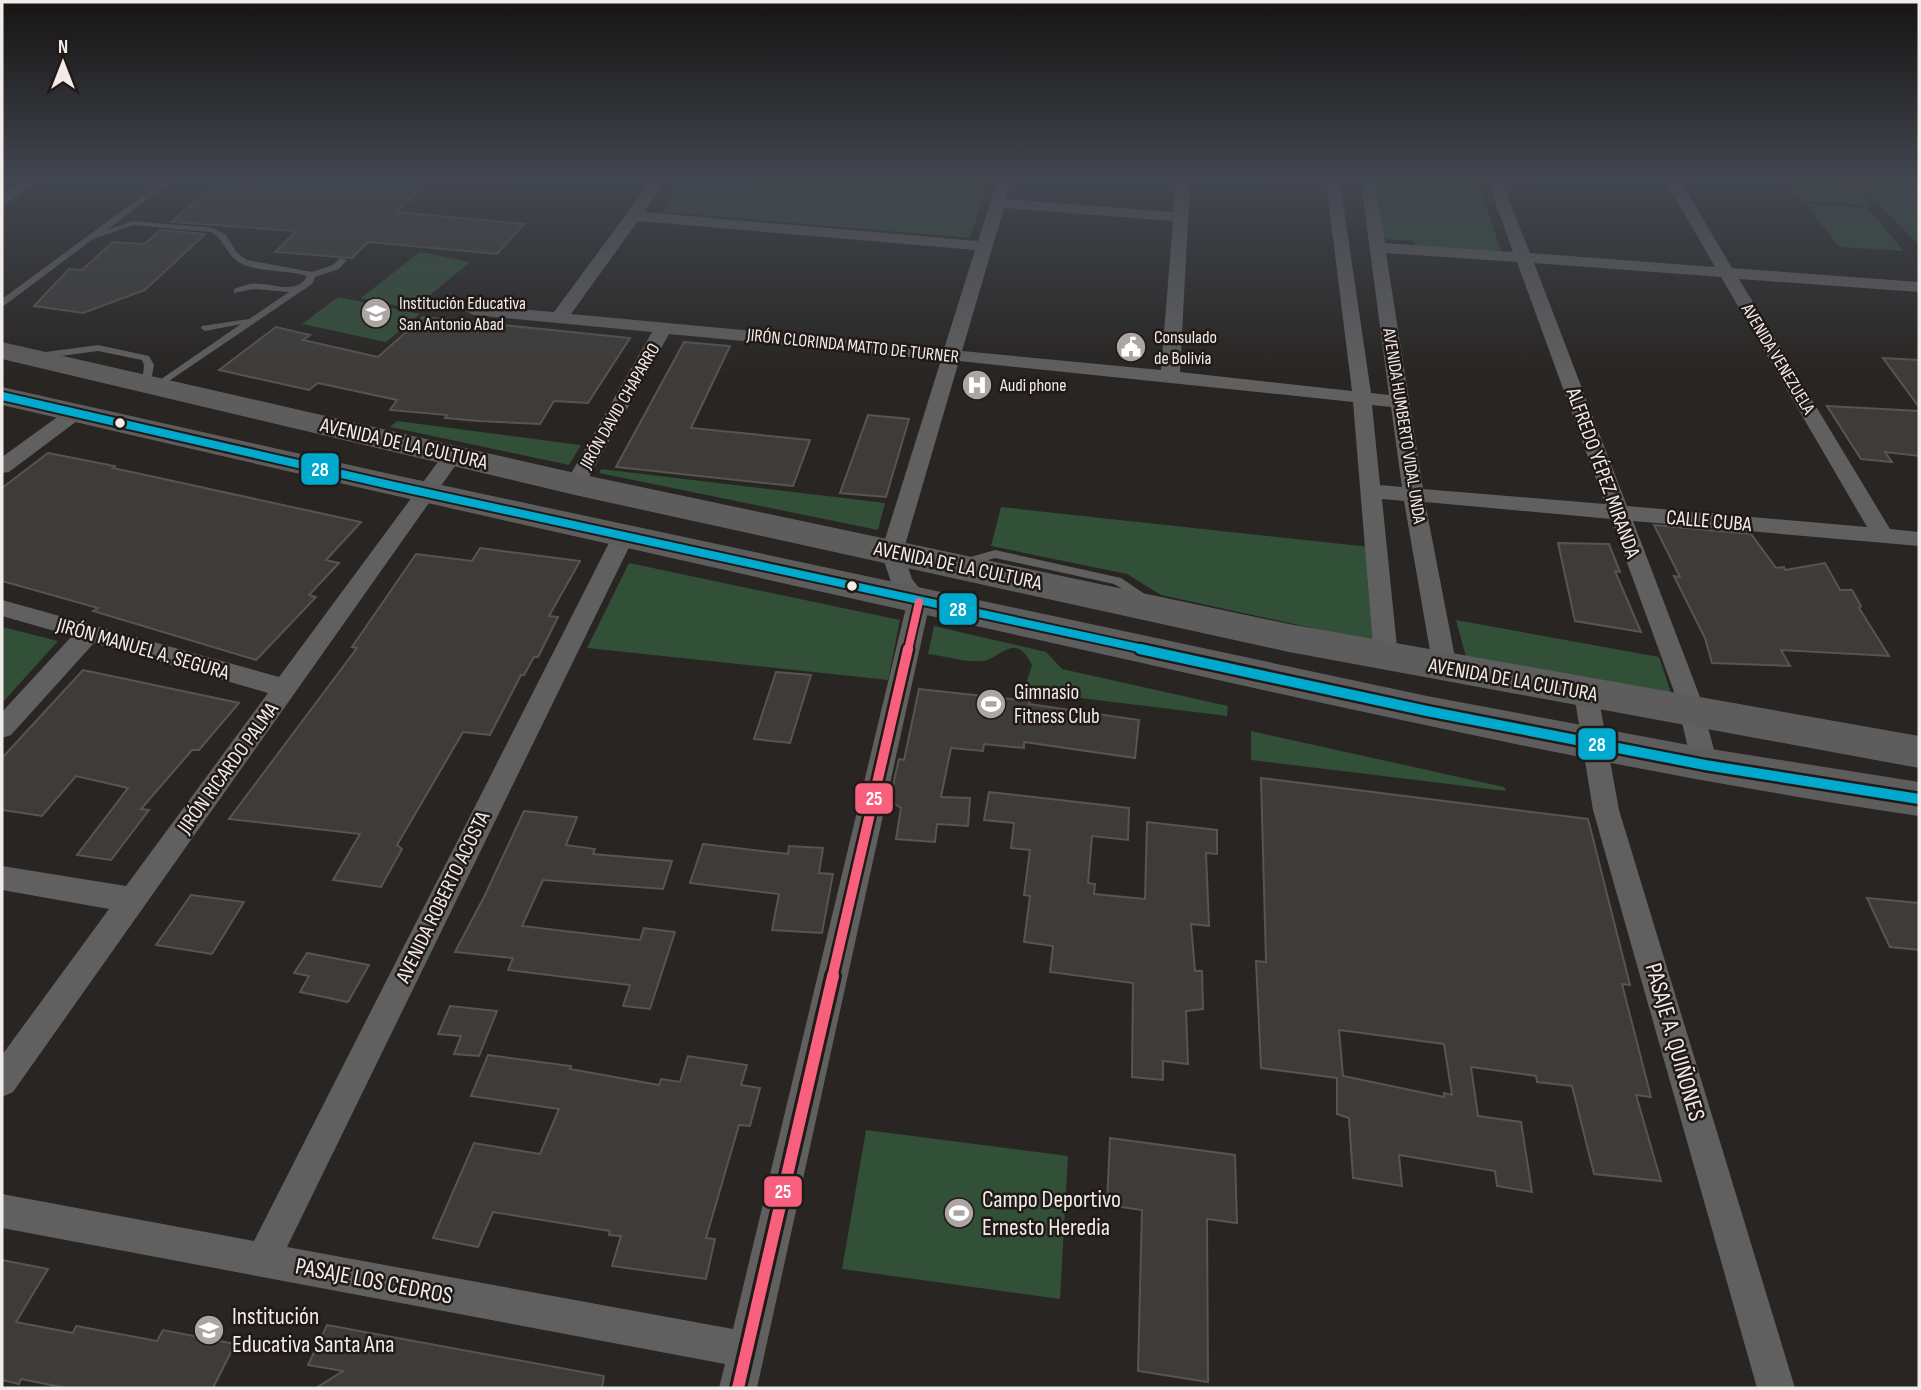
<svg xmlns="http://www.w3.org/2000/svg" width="1921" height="1390" viewBox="0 0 1921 1390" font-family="'Sofia Sans Condensed',sans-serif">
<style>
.green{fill:#324f38}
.building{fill:#3e3c39;stroke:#575452;stroke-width:2;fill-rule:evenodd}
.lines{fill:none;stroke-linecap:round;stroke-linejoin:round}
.lane{fill:#606060;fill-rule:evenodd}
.street{fill:#606060;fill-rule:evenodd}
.highway{fill:#5e5d5e;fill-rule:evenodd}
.bus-1-far1-casing{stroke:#211a16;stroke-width:12}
.bus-1-casing{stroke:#211a16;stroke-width:15}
.bus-2-far2-casing{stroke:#211a16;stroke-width:12}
.bus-2-far1-casing{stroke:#211a16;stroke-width:15}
.bus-2-casing{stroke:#211a16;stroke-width:18}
.bus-1-far1{stroke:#00a9ce;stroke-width:8}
.bus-1{stroke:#00a9ce;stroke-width:10}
.bus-2-far2{stroke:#f8607d;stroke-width:8}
.bus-2-far1{stroke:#f8607d;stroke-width:10}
.bus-2{stroke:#f8607d;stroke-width:12}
.bus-dot{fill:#f1ece9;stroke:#211a16;stroke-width:2.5}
.labels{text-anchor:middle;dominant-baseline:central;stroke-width:5;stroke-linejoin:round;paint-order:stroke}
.far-poi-label{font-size:18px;fill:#f1ece9;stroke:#211a16;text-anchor:start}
.far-street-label{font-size:18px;fill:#f1ece9;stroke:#211a16}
.street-label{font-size:21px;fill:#f1ece9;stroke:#211a16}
.poi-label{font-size:21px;fill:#f1ece9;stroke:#211a16;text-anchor:start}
.near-street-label{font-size:24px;fill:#f1ece9;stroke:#211a16}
.near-poi-label{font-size:24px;fill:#f1ece9;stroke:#211a16;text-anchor:start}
.line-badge{stroke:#211a16;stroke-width:2.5}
.badge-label{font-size:19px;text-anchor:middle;font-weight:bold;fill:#fff}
</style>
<rect width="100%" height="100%" fill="#282522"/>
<g class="green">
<polygon points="682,182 988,182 970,238 663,212"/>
<polygon points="1376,182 1477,182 1502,253 1415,247 1414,241 1383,239"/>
<polygon points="1786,182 1919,182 1919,242 1915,241 1863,187"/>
<polygon points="1791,187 1860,191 1870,205 1802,201"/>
<polygon points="1806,204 1867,207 1904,251 1839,247"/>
<polygon points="420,252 470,262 413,309 361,298"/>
<polygon points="338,297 420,314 386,342 302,324"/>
<polygon points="397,421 580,445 581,445 569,465 390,427"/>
<polygon points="601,469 885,503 878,530 599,473"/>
<polygon points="1001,507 1370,547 1381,643 1161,595 1127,574 991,546"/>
<polygon points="629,563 900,620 888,680 587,648"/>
<polygon points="1456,620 1659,657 1672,696 1466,657"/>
<path d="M934 626 1046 652 1062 669 1228 706 1227 716 1024 691 1032 665C1015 630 1001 659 983 661 966 663 945 656 928 654Z"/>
<polygon points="2,627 58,641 2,703"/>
<polygon points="1251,731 1504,787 1506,791 1251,760"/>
<polygon points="866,1130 1068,1156 1060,1299 842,1269"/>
</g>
<g class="building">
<polygon points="220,182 427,182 397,212 524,224 497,254 368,242 352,258 275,252 296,231 171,222"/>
<polygon points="161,230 205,234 145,290 83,313 34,306 69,269 82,270 113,242 144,244"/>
<polygon points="423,317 630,338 588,403 554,401 540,424 478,421 445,418 447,415 390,410 397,400 318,383 309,390 219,370 276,327 310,335 303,340 378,357"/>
<polygon points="684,342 730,346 691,428 810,440 793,486 616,467"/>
<polygon points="1883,358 1919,360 1919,407"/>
<polygon points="1827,406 1919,411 1919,456 1885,452 1892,462 1861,459"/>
<polygon points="868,415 909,419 886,497 840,493"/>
<polygon points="48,453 115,466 113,468 361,522 326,560 339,563 309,595 316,597 256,660 93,611 98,608 2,581 2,488"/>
<polygon points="1654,525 1751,534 1776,568 1784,567 1785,570 1825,563 1840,590 1852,590 1861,606 1859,608 1889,656 1781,650 1790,666 1712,663 1705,638 1674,576 1680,577"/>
<polygon points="1558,543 1609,544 1620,572 1615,571 1641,632 1575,621"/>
<polygon points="480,548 580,561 549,616 558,617 538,657 534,657 524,675 521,675 490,735 463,732 397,845 402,849 381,887 333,880 360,834 229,819 357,648 352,647 416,554 472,561"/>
<polygon points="83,670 239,703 199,750 192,750 141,809 149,810 111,860 77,855 128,788 76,776 42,816 2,810 2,758"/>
<polygon points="776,672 811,675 790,743 754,739"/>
<polygon points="919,689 1030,701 1029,704 1139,720 1135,758 1024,742 1024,748 984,744 983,751 951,748 941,797 970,798 968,826 937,824 935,842 896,839 901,808 892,802 894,781 899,759 904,760"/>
<path d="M1261 778 1588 819 1630 985 1622 984 1651 1097 1636 1095 1661 1181 1594 1174 1572 1086 1537 1082 1536 1076 1471 1067 1478 1116 1521 1122 1532 1192 1497 1186 1495 1171 1399 1155 1402 1186 1353 1178 1349 1118 1337 1114V1078L1261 1068 1256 961 1266 962ZM1339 1030 1444 1044 1452 1095 1444 1093V1097L1343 1076Z"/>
<polygon points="989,792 1129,808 1128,840 1092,836 1088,883 1095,884 1094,894 1145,899 1147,822 1217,830 1217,854 1206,853 1209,926 1191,924 1195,971 1202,971 1203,1009 1186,1011 1188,1064 1163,1061 1163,1080 1132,1077 1133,983 1050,972 1053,946 1024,942 1030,896 1024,895 1030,850 1011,848 1014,823 984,820"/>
<polygon points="524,811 577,817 566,845 595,849 593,854 672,861 663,889 543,880 522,926 640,940 644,928 675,932 650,1009 623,1006 630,985 508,970 513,958 455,952 485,895"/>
<polygon points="703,844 788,854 789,846 823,848 819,873 833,874 822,933 772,930 779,894 690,883"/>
<polygon points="191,895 244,902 212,954 156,945"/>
<polygon points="1867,898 1919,903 1919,950 1890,947"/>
<polygon points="307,953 369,965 348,1002 300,992 309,976 294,973"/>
<polygon points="450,1006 497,1011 479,1056 454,1054 461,1036 438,1034"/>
<polygon points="488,1055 571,1066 570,1069 659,1085 661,1079 680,1082 688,1056 747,1065 741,1085 760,1088 750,1126 739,1125 706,1238 715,1239 706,1279 612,1266 621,1236 609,1235 610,1231 493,1212 478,1247 433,1238 474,1143 540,1154 559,1109 471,1096"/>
<polygon points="1110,1138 1235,1155 1237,1223 1207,1219 1208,1382 1138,1371 1142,1210 1107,1205"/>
<polygon points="2,1260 48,1269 16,1322 73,1333 76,1326 157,1341 163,1330 235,1344 213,1388 66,1388 21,1379 19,1384 2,1380"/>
<polygon points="327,1325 604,1376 602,1388 316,1388 343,1371 308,1365"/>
</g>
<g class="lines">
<g class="lane">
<path d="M161 182H170L107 230 133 221 213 228 226 235 237 253 247 260 312 272 333 265 340 258 347 260 339 269 315 277 312 284 157 389 154 388V384L241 324 205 331 201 328 202 326 249 319 289 292 253 289 234 293V289C239 287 245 285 250 284 269 281 296 297 307 276 286 269 262 273 242 264 227 257 225 240 211 232L134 225 93 239 5 305 2 306V299Z"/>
<polygon points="98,345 149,356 154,365 150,386 144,386 142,384 144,365 142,360 98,351 38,359 33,356 38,353"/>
<polygon points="995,550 1121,578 1152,599 1146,603 1114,584 995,558 964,567 958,563 960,560"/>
</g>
<g class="street">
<polygon points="21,182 38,182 2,206 2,194"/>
<path d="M650 182H665L644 212 978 241 997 182H1011L1006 199 1173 212 1176 182H1190L1180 372 1352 391 1326 182H1340L1371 393 1389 395 1361 182H1375L1385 243 1513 252 1488 182H1502L1530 253 1715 267 1666 182H1681L1732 268 1919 282V292L1739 279 1890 529 1919 532V546L1633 521 1700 697 1718 765 1714 772 1705 776 1696 772 1692 765 1676 697 1611 519 1425 502 1457 668 1453 674 1445 677 1437 674 1433 668 1404 501 1382 499 1398 657 1394 663 1386 666 1378 663 1374 657 1353 402 959 361 903 552 912 579 930 602 757 1388H719L725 1364 2 1228V1194L254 1241 613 535 616 530 624 528 632 530 635 535 287 1247 733 1329 907 603 891 582 881 552 941 360 669 334 582 489H568L565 484 652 332 473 315 464 310 473 305 554 312ZM1004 208 1173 221 1161 370 962 351ZM638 221 975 250 944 349 571 314ZM1386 253 1517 262 1605 504 1423 489ZM1534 263 1721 277 1867 527 1627 506ZM1372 405 1391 407 1402 487 1380 485Z"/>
<polygon points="74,408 84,414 81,418 9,472 2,473 2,457 67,410"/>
<polygon points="453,449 460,451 463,455 460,459 13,1092 2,1097 2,1055 109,909 2,890 2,866 126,886 268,693 94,643 11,735 2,738 2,712 72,636 2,616 2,600 279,677 446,451"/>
<polygon points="1586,684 1595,687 1598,694 1619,810 1795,1388 1757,1388 1593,810 1574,694 1577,687"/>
</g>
<g class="highway">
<polygon points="2,342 575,473 1289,624 1919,736 1919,768 1289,652 575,495 2,359"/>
<path d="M2 387 390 474 1427 696 1705 748 1919 782V816C1620 772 1325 704 1030 638 687 562 344 485 2 405Z"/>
</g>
<g class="bus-1-far1-casing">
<polyline id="bus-1-far1" points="2,396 390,485 1148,650"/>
</g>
<g class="bus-1-casing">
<polyline id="bus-1" points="1140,649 1427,711 1705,765 1919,799"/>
</g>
<g class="bus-2-far2-casing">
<polyline id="bus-2-far2" points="908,650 919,602"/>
</g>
<g class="bus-2-far1-casing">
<polyline id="bus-2-far1" points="832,978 908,649"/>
</g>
<g class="bus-2-casing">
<polyline id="bus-2" points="738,1388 833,976"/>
</g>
<use href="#bus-1-far1" class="bus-1-far1"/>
<use href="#bus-1" class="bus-1"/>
<use href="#bus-2-far2" class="bus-2-far2"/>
<use href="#bus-2-far1" class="bus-2-far1"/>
<use href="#bus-2" class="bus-2"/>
</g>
<linearGradient id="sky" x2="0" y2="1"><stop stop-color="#161413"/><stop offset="0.48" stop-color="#42464f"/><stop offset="1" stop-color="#42464f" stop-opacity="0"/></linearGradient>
<rect width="1921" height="377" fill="url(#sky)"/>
<defs>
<g id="school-disc" transform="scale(1.575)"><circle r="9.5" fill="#aba6a3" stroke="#211a16"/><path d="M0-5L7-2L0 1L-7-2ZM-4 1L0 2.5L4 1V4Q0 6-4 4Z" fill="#fff"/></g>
<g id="civic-disc" transform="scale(1.575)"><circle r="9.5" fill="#aba6a3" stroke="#211a16"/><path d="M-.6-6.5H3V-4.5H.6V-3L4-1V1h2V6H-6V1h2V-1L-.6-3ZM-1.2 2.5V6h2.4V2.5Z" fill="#fff"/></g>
<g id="hospital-disc" transform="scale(1.575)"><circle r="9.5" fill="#aba6a3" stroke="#211a16"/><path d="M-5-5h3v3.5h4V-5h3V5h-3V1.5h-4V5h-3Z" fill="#fff"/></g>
<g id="stadium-disc" transform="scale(1.575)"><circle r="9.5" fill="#aba6a3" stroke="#211a16"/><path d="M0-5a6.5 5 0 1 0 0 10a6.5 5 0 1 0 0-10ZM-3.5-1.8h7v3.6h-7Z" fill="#fff"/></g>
</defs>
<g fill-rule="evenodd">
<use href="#school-disc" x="376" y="313"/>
<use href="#civic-disc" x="1131" y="347"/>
<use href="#hospital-disc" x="977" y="385"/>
<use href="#stadium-disc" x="991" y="704"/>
<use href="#stadium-disc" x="959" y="1213"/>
<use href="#school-disc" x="209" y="1330"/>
</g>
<g class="bus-dot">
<circle cx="120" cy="423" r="6"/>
<circle cx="852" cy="586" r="6"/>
</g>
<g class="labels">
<g class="far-poi-label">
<text x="399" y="303">Institución Educativa<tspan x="399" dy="21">San Antonio Abad</tspan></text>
<text x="1154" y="337">Consulado<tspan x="1154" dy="21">de Bolivia</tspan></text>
<text x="1000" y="385">Audi phone</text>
</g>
<g class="far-street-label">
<text transform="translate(853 346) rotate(6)">JIRÓN CLORINDA MATTO DE TURNER</text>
<text transform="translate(1778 359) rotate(59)">AVENIDA VENEZUELA</text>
<text transform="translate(620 406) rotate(-60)">JIRÓN DAVID CHAPARRO</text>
<text transform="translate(1404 426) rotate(81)">AVENIDA HUMBERTO VIDAL UNDA</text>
</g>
<g class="street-label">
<text transform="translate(404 444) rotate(13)">AVENIDA DE LA CULTURA</text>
<text transform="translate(1603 473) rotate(70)">ALFREDO YÉPEZ MIRANDA</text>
<text transform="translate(1709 521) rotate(5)">CALLE CUBA</text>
<text transform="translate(958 566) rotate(12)">AVENIDA DE LA CULTURA</text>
<text transform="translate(143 649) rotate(16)">JIRÓN MANUEL A. SEGURA</text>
<text transform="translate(1513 680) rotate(10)">AVENIDA DE LA CULTURA</text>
<text transform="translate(228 768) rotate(-54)">JIRÓN RICARDO PALMA</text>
<text transform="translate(443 897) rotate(-64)">AVENIDA ROBERTO ACOSTA</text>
</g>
<g class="poi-label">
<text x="1014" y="692">Gimnasio<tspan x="1014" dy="24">Fitness Club</tspan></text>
</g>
<g class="near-street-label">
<text transform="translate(1675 1042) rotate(74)">PASAJE A. QUIÑONES</text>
<text transform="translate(374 1281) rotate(11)">PASAJE LOS CEDROS</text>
</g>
<g class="near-poi-label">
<text x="982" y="1199">Campo Deportivo<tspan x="982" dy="28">Ernesto Heredia</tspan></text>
<text x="232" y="1316">Institución<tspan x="232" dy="28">Educativa Santa Ana</tspan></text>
</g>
</g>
<g class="line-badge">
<rect x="300" y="452" width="40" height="34" rx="7" fill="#00a9ce"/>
<rect x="938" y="592" width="40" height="34" rx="7" fill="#00a9ce"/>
<rect x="1577" y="727" width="40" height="34" rx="7" fill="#00a9ce"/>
<rect x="854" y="782" width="40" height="33" rx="7" fill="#f8607d"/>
<rect x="763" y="1175" width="40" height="33" rx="7" fill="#f8607d"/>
</g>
<g class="badge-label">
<text x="320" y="476">28</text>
<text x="958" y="616">28</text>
<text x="1597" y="751">28</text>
<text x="874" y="805">25</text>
<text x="783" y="1198">25</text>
</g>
<rect width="1921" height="1390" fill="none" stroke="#f1ece9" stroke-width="7"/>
<g transform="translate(63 63)" stroke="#211a16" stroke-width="5" paint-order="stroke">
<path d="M0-5L12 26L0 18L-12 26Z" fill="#f1ece9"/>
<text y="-10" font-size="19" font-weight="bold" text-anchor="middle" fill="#f1ece9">N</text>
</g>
</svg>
